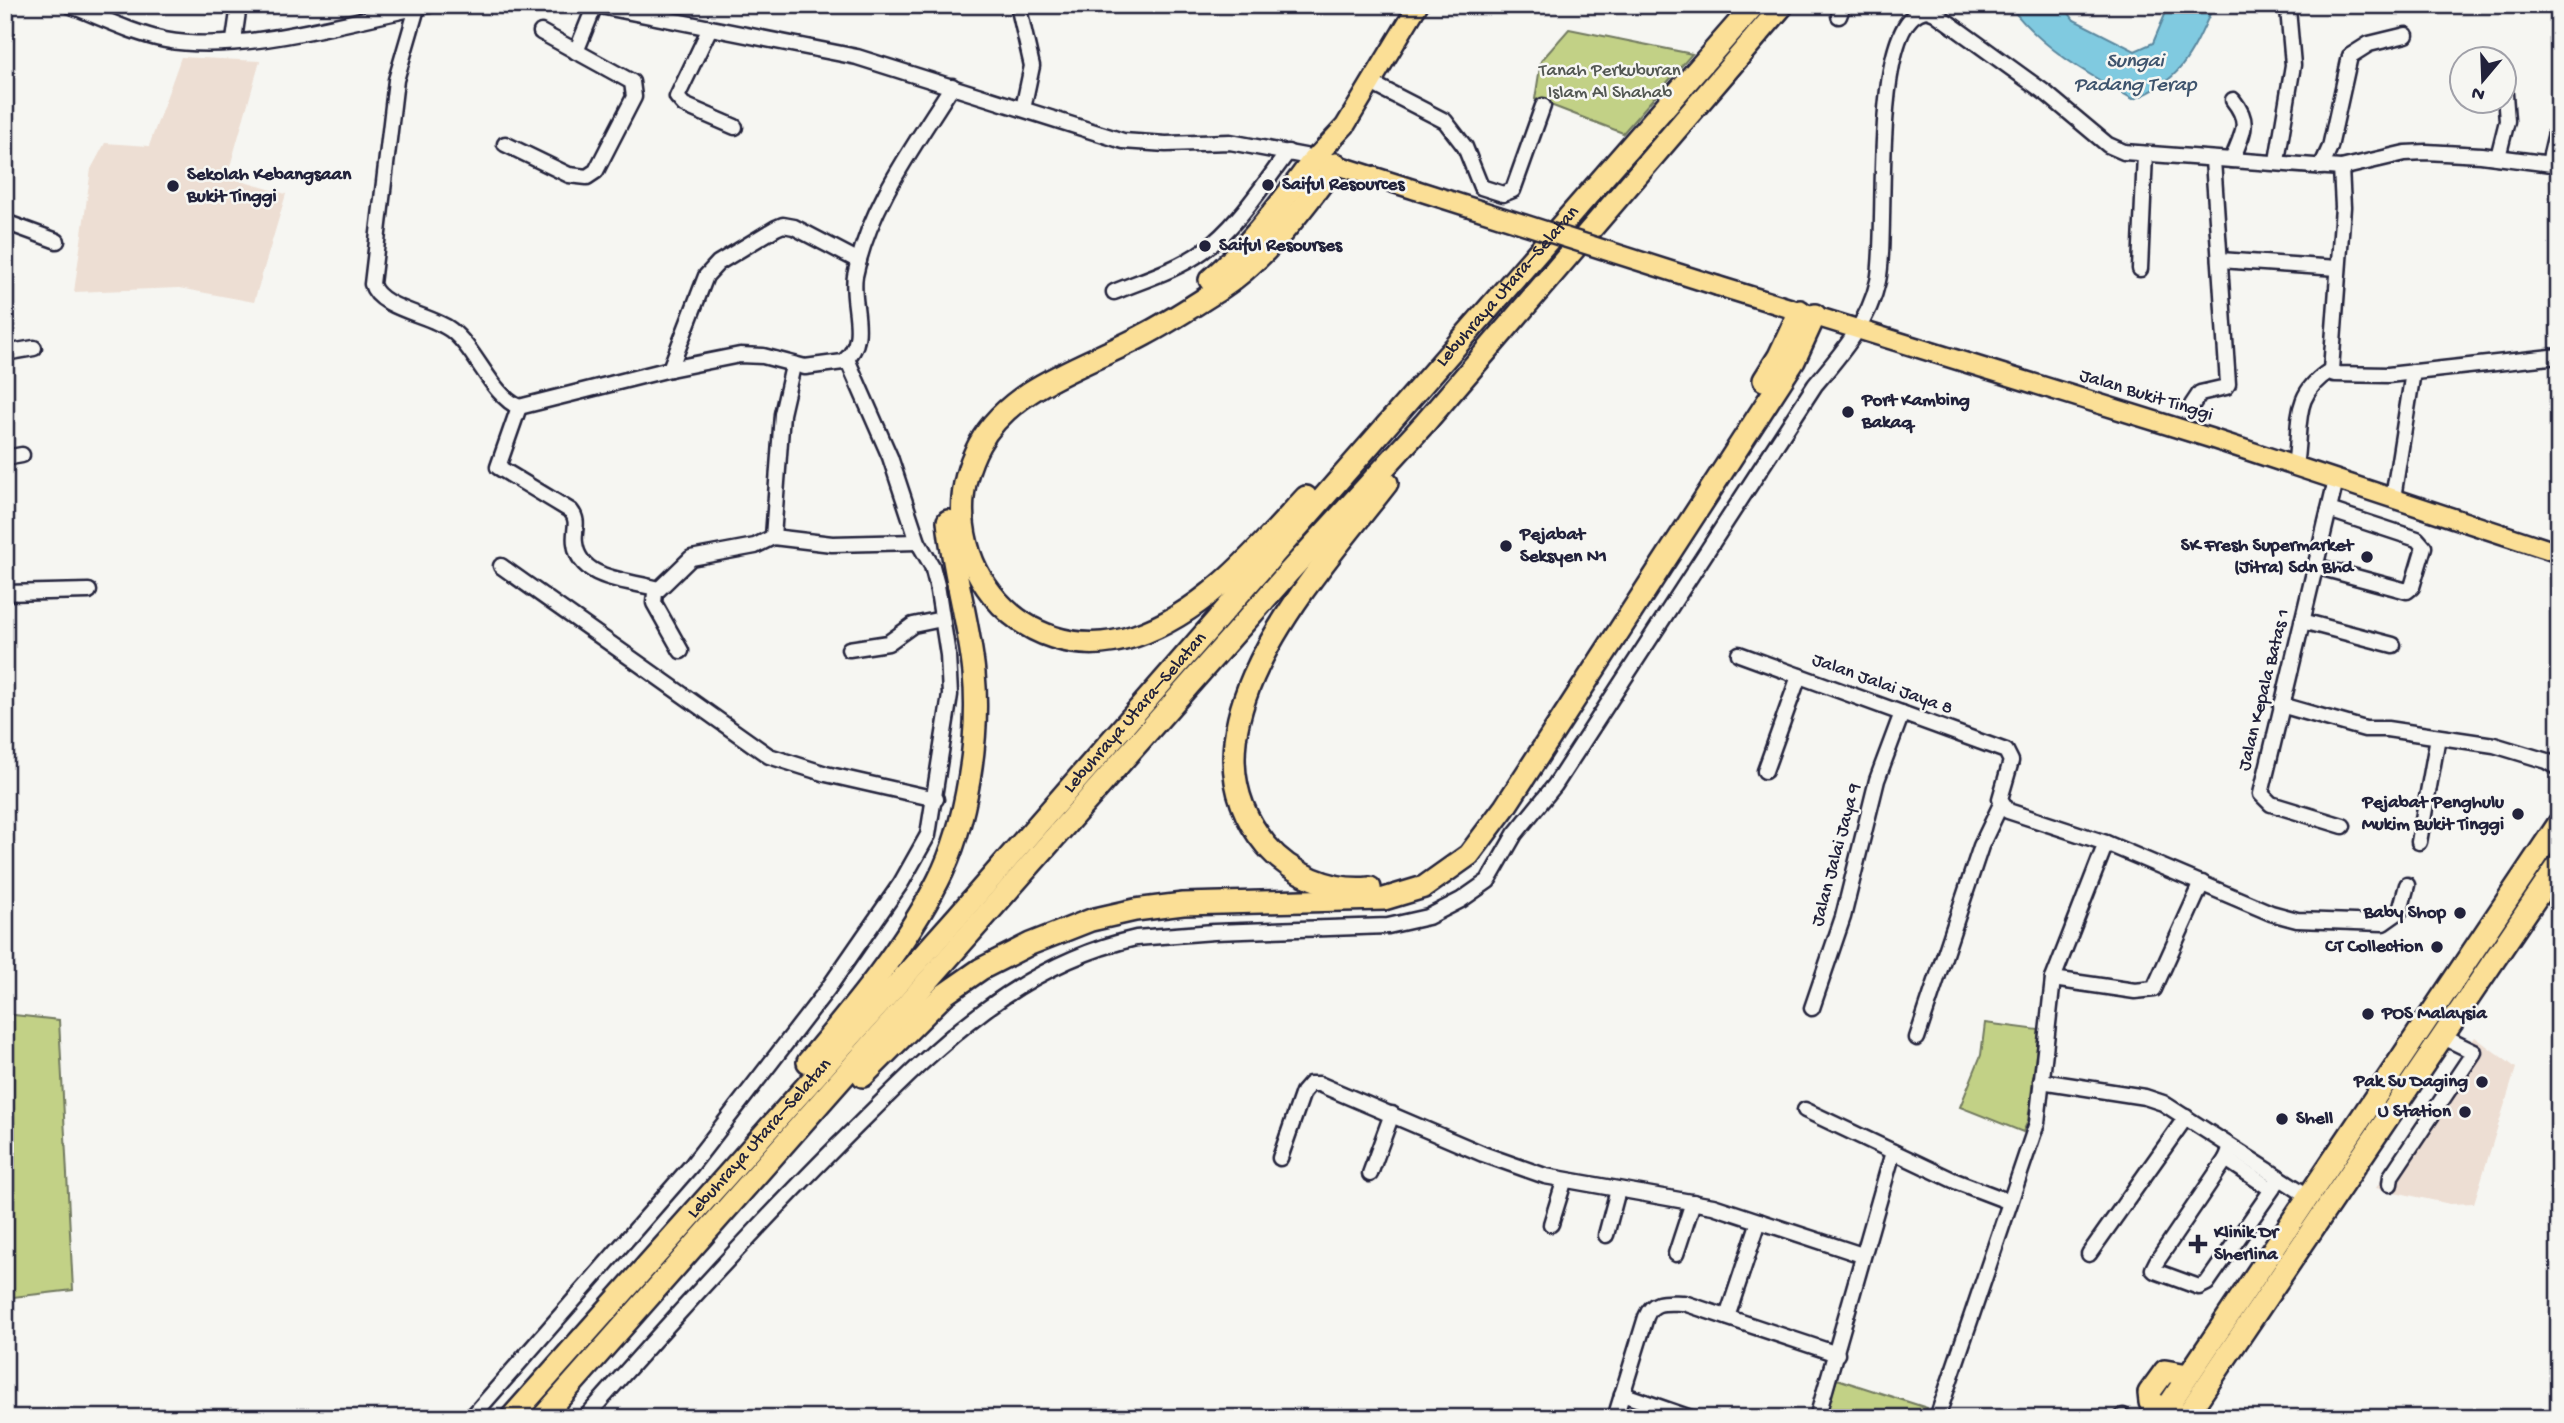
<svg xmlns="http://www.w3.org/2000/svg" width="2564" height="1423" viewBox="0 0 2564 1423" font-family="'Gochi Hand',sans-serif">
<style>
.built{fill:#edded3}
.green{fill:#c2d186;stroke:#727a60;stroke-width:2}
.water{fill:#80cae0;stroke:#5a879e;stroke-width:2}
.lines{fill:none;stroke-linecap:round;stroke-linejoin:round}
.minor-casing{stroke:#22223b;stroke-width:19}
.major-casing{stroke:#22223b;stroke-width:23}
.highway-casing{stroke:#22223b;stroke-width:26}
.minor{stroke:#f6f6f2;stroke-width:14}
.major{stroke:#fbdf96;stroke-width:18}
.highway{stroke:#fbdf96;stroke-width:21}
.major-bridge-casing{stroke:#22223b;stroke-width:23;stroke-linecap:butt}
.major-bridge{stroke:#fbdf96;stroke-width:18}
.poi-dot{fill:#22223b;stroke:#f6f6f2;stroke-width:2.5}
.labels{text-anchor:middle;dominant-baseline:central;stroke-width:5;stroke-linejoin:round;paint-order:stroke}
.park-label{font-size:19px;fill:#525752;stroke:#f6f6f2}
.poi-label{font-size:19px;font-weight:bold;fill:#22223b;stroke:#f6f6f2;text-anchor:start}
.street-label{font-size:19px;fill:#22223b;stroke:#f6f6f2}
.water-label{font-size:21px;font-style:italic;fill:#3e546d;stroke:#f6f6f2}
</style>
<rect width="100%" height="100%" fill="#f6f6f2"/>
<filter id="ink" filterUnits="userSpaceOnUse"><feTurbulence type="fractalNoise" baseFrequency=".0143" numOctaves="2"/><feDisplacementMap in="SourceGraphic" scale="14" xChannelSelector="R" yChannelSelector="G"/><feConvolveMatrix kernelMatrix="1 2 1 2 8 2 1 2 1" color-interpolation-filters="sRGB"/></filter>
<g filter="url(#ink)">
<g class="built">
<polygon points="181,57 260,61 227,177 286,194 254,302 179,288 74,292 91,169 105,143 149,146"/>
<polygon points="2475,1037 2516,1068 2474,1203 2450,1204 2376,1188"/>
</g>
<g class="green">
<polygon points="1569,29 1692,54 1623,133 1535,99 1541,61"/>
<polygon points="5,1014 59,1020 73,1290 5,1298"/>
<polygon points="1985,1023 2039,1030 2028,1121 2023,1132 1960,1107 1981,1055"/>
<polygon points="1837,1379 1927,1408 1924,1418 1824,1418"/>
</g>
<path class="water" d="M2009 5H2063L2074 20 2135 51 2153 43 2169 5H2214C2193 51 2183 81 2133 99 2087 74 2041 48 2009 5Z"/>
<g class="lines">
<g class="minor-casing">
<g id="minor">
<path d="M69 5C100 17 132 33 165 40 243 55 351 20 430 5"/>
<polyline points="595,5 857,57 1123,141 1166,144 1230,142 1315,158"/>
<polyline points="1018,5 1032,66 1023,109"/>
<path d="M417 8 396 80 372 284C379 309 430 314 451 330 476 349 492 396 519 407"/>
<polyline points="1839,16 1843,5"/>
<polyline points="710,28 677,97 684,105 735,127"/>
<polyline points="234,40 239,5"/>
<polyline points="576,52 595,5"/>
<polyline points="1371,83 1445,121 1465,147 1481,187 1503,194 1513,190 1543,106"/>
<polyline points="505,144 569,175 587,177 596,171 634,97 632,82 541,32"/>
<polyline points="2498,157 2507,121 2504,81"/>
<path d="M2232 160C2242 133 2252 124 2233 100"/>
<polyline points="2277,161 2293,65 2288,9"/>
<polyline points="2549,163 2559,120"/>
<polyline points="2321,167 2330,147 2350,56 2369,44 2406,35"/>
<polyline points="2341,168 2343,207 2331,370 2334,374 2388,375 2559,356"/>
<polyline points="5,222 57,241"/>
<polyline points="2220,260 2338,268"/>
<polyline points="2140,269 2145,154"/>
<path d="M1114 292C1143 280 1177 270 1203 251 1237 227 1263 185 1288 152"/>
<polyline points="5,353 34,348"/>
<polyline points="670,369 706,276 718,263 776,228 783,225 794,227 859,261"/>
<polyline points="2192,405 2200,393 2226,387 2228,384 2213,160"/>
<path d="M519 407 670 369 740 355 763 356 805 367 843 362C871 340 850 304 855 276 869 206 915 145 952 86"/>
<path d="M519 407 498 467 571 511C580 522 573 531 575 543 579 581 630 580 658 589"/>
<polyline points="5,458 22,455"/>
<path d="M2295 466C2302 425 2290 395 2331 370"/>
<polyline points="2336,480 2261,794 2271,804 2343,826"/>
<polyline points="2393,498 2413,372"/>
<polyline points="773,537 832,544 918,542"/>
<polyline points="501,566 769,756 826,774 936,799"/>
<polyline points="2315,566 2407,591 2412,587 2424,547 2417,539 2329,510"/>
<polyline points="5,593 89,591"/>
<polyline points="2302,621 2393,645"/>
<polyline points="849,649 888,643 913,625 942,619"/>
<polyline points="681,651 654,603 655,593 691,558 755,546 773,537 782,414 793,366"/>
<polyline points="1739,654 2006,751 2011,761 2000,799 2008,811 2106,843 2271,913 2297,920 2383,923 2400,911 2407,885"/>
<polyline points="2281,705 2365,729 2387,729 2494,745 2547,761 2559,768"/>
<polyline points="1765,771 1799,676"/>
<polyline points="2419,842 2438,737"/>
<polyline points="2053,979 2135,991 2154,989 2202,883"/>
<polyline points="1812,1008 1843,917 1877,780 1902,713"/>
<polyline points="1917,1038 1981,846 2001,804"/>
<polyline points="2041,1081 2145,1097 2163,1103 2308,1196"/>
<polyline points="1805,1110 1955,1181 2010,1202"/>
<polyline points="2229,1152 2226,1159 2271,1189"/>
<polyline points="1280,1158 1303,1092 1310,1084 1319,1084 1483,1154 1545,1176 1713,1206 1862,1255"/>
<polyline points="2226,1159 2157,1261 2153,1269 2155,1271 2199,1287 2207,1283 2280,1178"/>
<polyline points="1370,1174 1392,1114"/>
<polyline points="2390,1184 2391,1176 2474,1052 2441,1036"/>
<polyline points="1551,1224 1564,1182"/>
<polyline points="1606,1235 1618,1190"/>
<polyline points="1676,1254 1693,1202"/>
<polyline points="2089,1254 2186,1117"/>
<polyline points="1727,1317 1759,1221"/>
<polyline points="1622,1394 1691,1418"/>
<polyline points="471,1418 691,1166 827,990 901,883 928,835 950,695 948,655 937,585 932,566 918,542 890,457 847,359"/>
<path d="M585 1418C667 1325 749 1234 837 1146 926 1058 1008 967 1136 938L1214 932 1388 926 1428 917 1461 900 1488 881 1515 834 1555 785 1815 385C1841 354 1869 322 1878 281 1889 234 1868 16 1927 10L1935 13 2047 94 2108 145 2124 152 2341 168 2405 153 2426 152 2481 155 2559 165"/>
<path d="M1615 1418 1646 1317C1653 1299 1668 1303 1684 1303L1837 1354"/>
<polyline points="1817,1418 1893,1152"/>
<polyline points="1937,1418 2037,1123 2053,979 2106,843"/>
<polyline points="2122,1418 2123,1416"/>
</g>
</g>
<g class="major-casing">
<g id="major">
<polyline points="1416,190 1315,158 1345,126 1418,5"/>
<polyline points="1718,286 2210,438 2559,553"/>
</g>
</g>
<g class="highway-casing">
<g id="highway">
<path d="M1210 280C1252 244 1282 201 1315 158"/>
<polyline points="1764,380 1779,356 1800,311"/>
<path d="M1306 497C1257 550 1206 612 1135 636 1018 675 923 550 979 445 1010 386 1089 365 1144 335 1169 322 1193 306 1217 291 1265 260 1302 210 1336 164"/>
<path d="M1370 888C1332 892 1290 874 1266 845 1169 728 1317 574 1387 483"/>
<path d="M808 1062C855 1006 905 946 938 881 967 825 980 735 974 673 969 622 953 572 948 521"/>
<polyline points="863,1076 945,994 981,969 1030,944 1091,920 1135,910 1183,904 1384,899 1424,887 1469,855 1505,807 1794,361 1815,315"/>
<polyline points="2177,1413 2150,1402 2149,1393 2165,1371 2188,1375"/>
<path id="s1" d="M511 1418 957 917 1754 5"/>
<polyline points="542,1418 1288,573 1425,423 1783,5"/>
<polyline points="2160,1418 2559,823"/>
<polyline points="2185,1418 2559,864"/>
</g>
</g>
<use href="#minor" class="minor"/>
<use href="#major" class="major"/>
<use href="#highway" class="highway"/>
<g class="major-bridge-casing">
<polyline id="major-bridge" points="1416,190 1718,286"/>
</g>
<use href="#major-bridge" class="major-bridge"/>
</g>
</g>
<g class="poi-dot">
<circle cx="1268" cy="185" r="7"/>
<circle cx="173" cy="186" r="7"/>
<circle cx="1205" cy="246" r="7"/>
<circle cx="1848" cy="412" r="7"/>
<circle cx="1506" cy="546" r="7"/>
<circle cx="2367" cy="557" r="7"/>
<circle cx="2518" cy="814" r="7"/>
<circle cx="2460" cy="913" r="7"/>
<circle cx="2437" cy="947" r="7"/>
<circle cx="2368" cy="1014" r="7"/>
<circle cx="2482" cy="1082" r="7"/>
<circle cx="2465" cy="1112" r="7"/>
<circle cx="2282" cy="1119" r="7"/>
<path d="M2194.5 1233.5h7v7h7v7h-7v7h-7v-7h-7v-7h7z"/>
</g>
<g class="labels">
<g class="park-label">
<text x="1610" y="71">Tanah Perkuburan<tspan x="1610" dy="22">Islam Al Shahab</tspan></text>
</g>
<g class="poi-label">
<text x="187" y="175">Sekolah Kebangsaan<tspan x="187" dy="22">Bukit Tinggi</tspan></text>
<text x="1282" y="185">Saiful Resources</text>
<text x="1219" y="246">Saiful Resourses</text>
<text x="1862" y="401">Port Kambing<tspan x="1862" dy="22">Bakaq</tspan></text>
<text x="1520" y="535">Pejabat<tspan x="1520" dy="22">Seksyen N1</tspan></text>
<text x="2353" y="546" text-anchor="end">SK Fresh Supermarket<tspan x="2353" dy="22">(Jitra) Sdn Bhd</tspan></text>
<text x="2504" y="803" text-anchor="end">Pejabat Penghulu<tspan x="2504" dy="22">Mukim Bukit Tinggi</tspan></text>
<text x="2446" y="913" text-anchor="end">Baby Shop</text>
<text x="2423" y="947" text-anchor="end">CT Collection</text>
<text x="2382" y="1014">POS Malaysia</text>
<text x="2468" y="1082" text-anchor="end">Pak Su Daging</text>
<text x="2451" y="1112" text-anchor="end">U Station</text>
<text x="2296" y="1119">Shell</text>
<text x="2214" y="1233">Klinik Dr<tspan x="2214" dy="22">Sherlina</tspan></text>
</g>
<g class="street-label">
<text stroke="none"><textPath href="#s1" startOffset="1508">Lebuhraya Utara–Selatan</textPath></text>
<text transform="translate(2146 396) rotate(17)">Jalan Bukit Tinggi</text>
<text transform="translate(1882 685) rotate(20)">Jalan Jalai Jaya 8</text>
<text transform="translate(2265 690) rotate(-76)">Jalan Kepala Batas 1</text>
<text stroke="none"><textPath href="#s1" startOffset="942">Lebuhraya Utara–Selatan</textPath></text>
<text transform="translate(1837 855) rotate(-75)">Jalan Jalai Jaya 9</text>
<text stroke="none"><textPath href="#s1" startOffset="374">Lebuhraya Utara–Selatan</textPath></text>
</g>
<g class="water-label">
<text x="2135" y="62">Sungai<tspan x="2135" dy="24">Padang Terap</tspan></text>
</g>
</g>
<rect width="2564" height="1423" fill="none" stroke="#f6f6f2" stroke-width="28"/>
<rect x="14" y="14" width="2536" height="1395" fill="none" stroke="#22223b" stroke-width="2.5" filter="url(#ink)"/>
<g transform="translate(2483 80) rotate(199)"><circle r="33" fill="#f6f6f2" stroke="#a1a1a9" stroke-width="2"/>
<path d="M0-5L12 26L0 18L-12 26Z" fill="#22223b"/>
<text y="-10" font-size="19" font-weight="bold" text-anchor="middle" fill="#22223b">N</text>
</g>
</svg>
